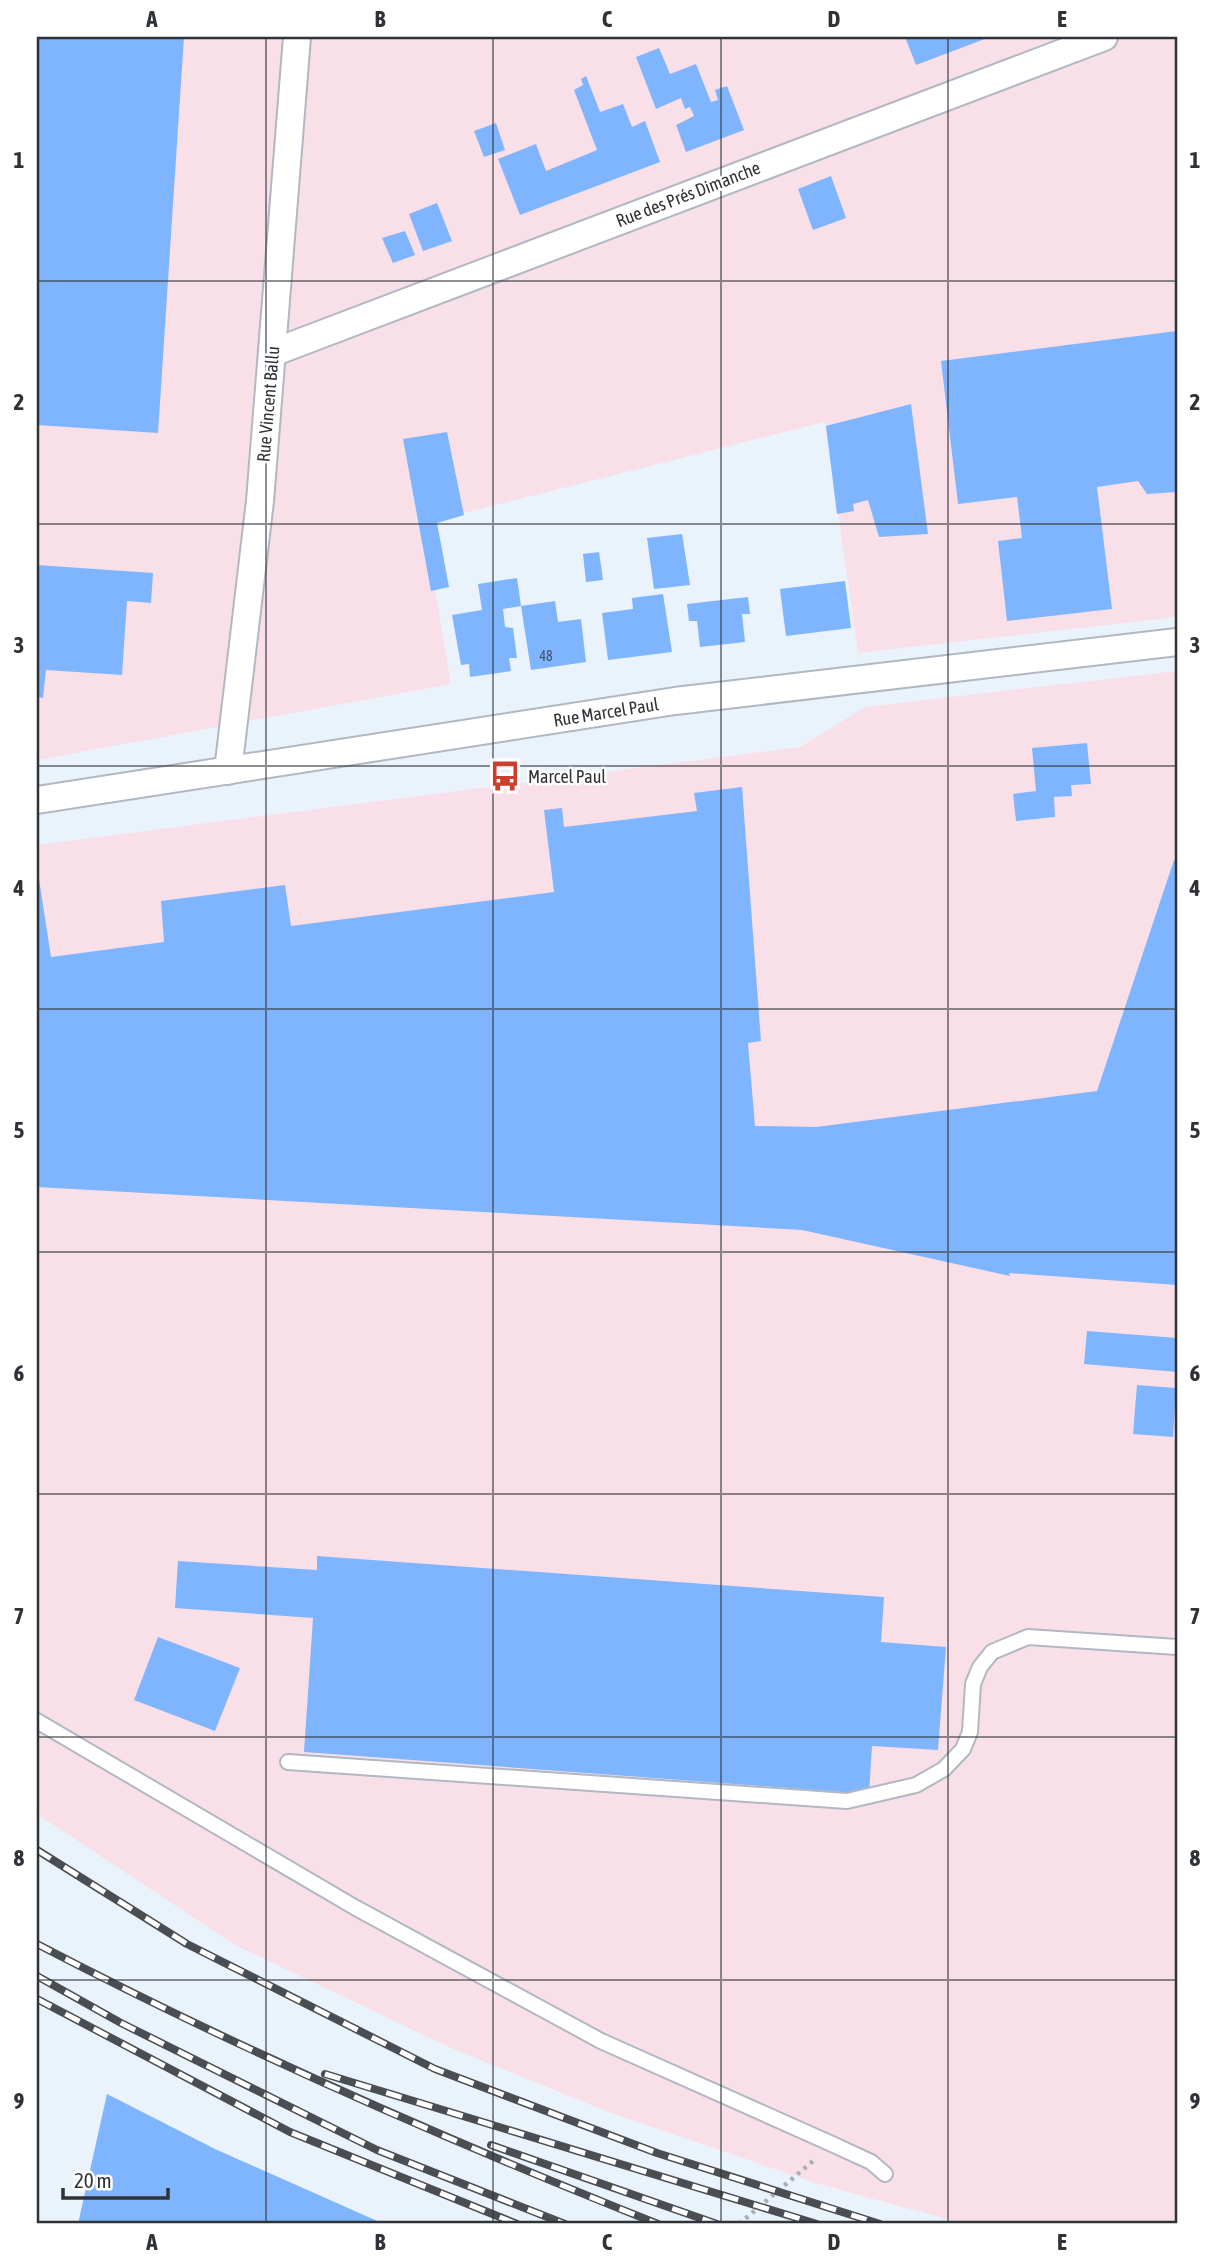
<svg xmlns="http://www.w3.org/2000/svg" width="1214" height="2261" viewBox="0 0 1214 2261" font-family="'Asap Condensed',sans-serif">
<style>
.industrial{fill:#f9e0e8}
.building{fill:#7fb5fe}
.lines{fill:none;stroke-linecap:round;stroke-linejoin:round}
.service-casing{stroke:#b1b8c2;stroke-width:18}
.minor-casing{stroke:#b1b8c2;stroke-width:30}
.path{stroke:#a8afb6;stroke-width:4.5;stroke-dasharray:3.5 5;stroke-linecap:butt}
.service{stroke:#fff;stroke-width:14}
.minor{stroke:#fff;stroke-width:26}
.rail-casing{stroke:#4a4d52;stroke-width:8}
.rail{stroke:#fff;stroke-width:5;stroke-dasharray:16;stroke-linecap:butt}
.grid{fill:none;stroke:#2f3236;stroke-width:2;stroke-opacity:0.55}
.labels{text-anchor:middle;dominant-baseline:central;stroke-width:5;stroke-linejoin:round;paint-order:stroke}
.number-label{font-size:14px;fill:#435368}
.street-label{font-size:18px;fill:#2f3236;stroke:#fff}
.poi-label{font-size:18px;fill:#2f3236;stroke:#fff;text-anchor:start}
.neatline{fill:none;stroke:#2f3236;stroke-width:2.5}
.grid-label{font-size:23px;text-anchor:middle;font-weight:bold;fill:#2f3236}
</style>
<rect width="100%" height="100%" fill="#eaf2fc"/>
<g class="industrial">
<polygon points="37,37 1177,37 1177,617 858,653 825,422 424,523 451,684 37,760"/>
<polygon points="1177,671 1177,2224 964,2224 816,2183 608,2112 449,2047 235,1945 37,1814 37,845 800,747 865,707"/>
</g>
<g class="building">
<polygon points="37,37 184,37 158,433 37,425"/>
<polygon points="905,37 990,37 916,65"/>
<polygon points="659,48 670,74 696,64 711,102 718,100 715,90 727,86 744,130 686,152 676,125 694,116 690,107 685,109 681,98 656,109 636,57"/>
<polygon points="586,76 600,112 623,104 632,127 645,121 660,162 520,215 498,159 536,144 546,171 597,150 574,90 583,85 581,79"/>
<polygon points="496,123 505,150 484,157 474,131"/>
<polygon points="831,176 846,218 813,230 798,189"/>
<polygon points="437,203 452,241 423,251 409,214"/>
<polygon points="405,231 415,255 393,263 382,238"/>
<polygon points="1177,331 1177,492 1147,494 1138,481 1097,487 1112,609 1007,621 998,541 1022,538 1017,497 958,504 941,361"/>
<polygon points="911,404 928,534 879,537 868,500 853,504 854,511 837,514 826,426"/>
<polygon points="447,432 464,515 437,523 449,587 431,591 403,439"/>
<polygon points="682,534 690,585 654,589 647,538"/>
<polygon points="599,552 603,580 586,582 583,554"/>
<polygon points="37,565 153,573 151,603 127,601 122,675 46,670 43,698 37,697"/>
<polygon points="517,578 521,606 555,601 558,622 581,619 586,662 531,670 521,606 503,609 505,627 513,628 517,658 509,658 511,671 470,677 469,664 461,665 452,615 482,610 478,584"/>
<polygon points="845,581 851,628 786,636 780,589"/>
<polygon points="663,594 672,652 608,660 602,613 633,609 632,598"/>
<polygon points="748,597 750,614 742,614 745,642 700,647 697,621 689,621 687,604"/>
<polygon points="1087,743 1091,784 1071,785 1072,796 1054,797 1055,817 1016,821 1013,794 1036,791 1032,748"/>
<polygon points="742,787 761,1041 748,1043 755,1126 816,1127 1097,1091 1174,860 1177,862 1177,1285 1009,1273 1010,1276 802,1230 37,1187 37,866 51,957 164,942 161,901 285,885 291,926 554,892 544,810 562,808 564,827 697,811 694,793"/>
<polygon points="1087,1331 1177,1338 1177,1372 1084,1364"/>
<polygon points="1137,1385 1176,1388 1173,1437 1133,1434"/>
<polygon points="317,1556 884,1597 881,1642 946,1647 938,1750 872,1746 869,1794 304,1752 313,1618 175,1608 178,1561 317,1570"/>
<polygon points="158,1637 240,1668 215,1731 134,1700"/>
<polygon points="107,2094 215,2149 384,2224 78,2224"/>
</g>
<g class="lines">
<g class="service-casing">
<g id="service">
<polyline points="37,1721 356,1908 601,2041 832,2144 871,2162 885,2174"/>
<polyline points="288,1762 847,1801 916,1785 944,1769 963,1749 970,1732 973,1684 980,1667 992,1652 1028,1637 1177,1647"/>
</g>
</g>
<g class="minor-casing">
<g id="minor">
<polyline points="272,353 1104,37"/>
<polyline points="228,771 260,501 297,37"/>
<polyline points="37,800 675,701 1177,642"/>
</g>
</g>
<polyline class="path" points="739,2224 813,2161"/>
<use href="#service" class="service"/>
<use href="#minor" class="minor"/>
<g class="rail-casing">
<g id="rail">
<polyline points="37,1850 187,1944 435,2069 657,2153 880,2224"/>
<path d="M37 1944C238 2049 447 2140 658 2224"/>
<polyline points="37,1976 121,2023 377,2150 565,2224"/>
<polyline points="37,1999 290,2132 517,2224"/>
<polyline points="325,2074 817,2224"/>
<polyline points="491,2145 717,2224"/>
</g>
</g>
<use href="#rail" class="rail"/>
</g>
<path class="grid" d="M266 37V2224M493 37V2224M721 37V2224M948 37V2224M37 281H1177M37 524H1177M37 766H1177M37 1009H1177M37 1252H1177M37 1494H1177M37 1737H1177M37 1980H1177"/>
<defs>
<g id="bus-bare" transform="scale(2.415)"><path d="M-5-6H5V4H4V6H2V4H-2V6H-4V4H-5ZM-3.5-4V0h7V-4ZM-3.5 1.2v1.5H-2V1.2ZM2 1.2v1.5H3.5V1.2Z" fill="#cc3f2f" stroke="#fff" stroke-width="2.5" paint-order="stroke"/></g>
</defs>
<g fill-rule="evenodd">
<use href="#bus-bare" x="505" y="776"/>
</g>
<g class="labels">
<g class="number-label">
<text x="546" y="656">48</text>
</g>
<g class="street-label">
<text transform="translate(688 194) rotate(-21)">Rue des Prés Dimanche</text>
<text transform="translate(268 404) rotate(-85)">Rue Vincent Ballu</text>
<text transform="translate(606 712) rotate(-9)">Rue Marcel Paul</text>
</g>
<g class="poi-label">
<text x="528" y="776">Marcel Paul</text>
</g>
</g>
<rect width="1214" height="2261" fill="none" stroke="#ffffff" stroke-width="77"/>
<path d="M63 2188v10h105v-10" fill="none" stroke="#2f3236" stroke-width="3.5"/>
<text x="74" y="2188" font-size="21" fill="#2f3236" stroke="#ffffff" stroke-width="5" paint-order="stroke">20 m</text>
<rect x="38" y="38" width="1138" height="2184" class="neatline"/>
<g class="grid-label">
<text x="152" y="27">A</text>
<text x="380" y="27">B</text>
<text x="607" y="27">C</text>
<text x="834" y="27">D</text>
<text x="1062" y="27">E</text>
<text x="19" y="168">1</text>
<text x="1195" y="168">1</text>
<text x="19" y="410">2</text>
<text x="1195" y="410">2</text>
<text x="19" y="653">3</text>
<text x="1195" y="653">3</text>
<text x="19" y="896">4</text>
<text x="1195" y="896">4</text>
<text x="19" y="1138">5</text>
<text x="1195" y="1138">5</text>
<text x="19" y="1381">6</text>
<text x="1195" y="1381">6</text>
<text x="19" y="1624">7</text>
<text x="1195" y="1624">7</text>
<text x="19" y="1866">8</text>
<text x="1195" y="1866">8</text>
<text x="19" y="2109">9</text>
<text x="1195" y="2109">9</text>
<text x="152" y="2250">A</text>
<text x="380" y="2250">B</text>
<text x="607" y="2250">C</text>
<text x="834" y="2250">D</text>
<text x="1062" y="2250">E</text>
</g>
</svg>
